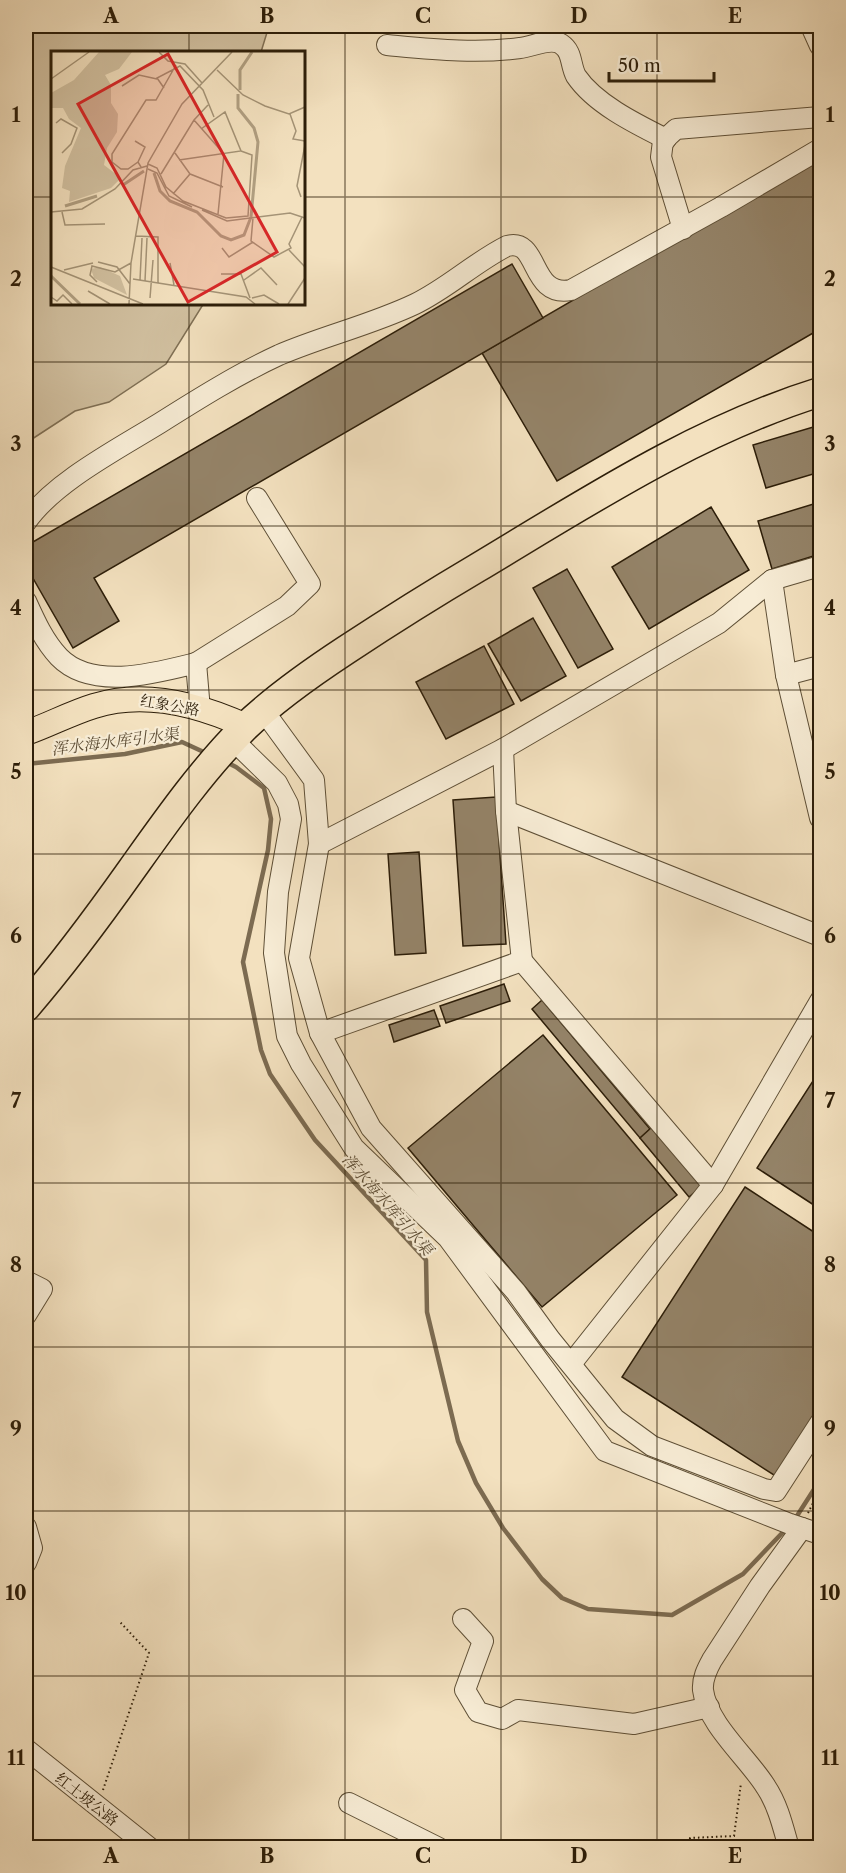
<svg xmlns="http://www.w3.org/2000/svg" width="846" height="1873" viewBox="0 0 846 1873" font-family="'Libre Caslon Text','Noto Serif SC',serif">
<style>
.green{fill:#d1c0a0;stroke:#7f6f54;stroke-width:1.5}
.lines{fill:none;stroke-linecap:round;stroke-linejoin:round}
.stream{stroke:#7c6b51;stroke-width:4.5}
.building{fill:#948368;stroke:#2d1e09;stroke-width:1.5}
.minor-casing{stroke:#5e4f36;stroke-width:22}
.major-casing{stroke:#2d1e09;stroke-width:26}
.highway-casing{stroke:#2d1e09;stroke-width:31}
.path{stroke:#2d1e09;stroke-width:2;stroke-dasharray:1.5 3;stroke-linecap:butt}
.minor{stroke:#f7ecd5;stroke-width:20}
.major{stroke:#f3e1bf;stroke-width:24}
.highway{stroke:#f3e1bf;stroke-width:28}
.grid{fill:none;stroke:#2d1e09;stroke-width:1.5;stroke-opacity:0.55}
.labels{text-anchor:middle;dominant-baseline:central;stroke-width:4.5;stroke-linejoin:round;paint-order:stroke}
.street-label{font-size:15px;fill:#2d1e09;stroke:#f7ecd5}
.water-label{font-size:16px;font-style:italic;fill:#5b4b33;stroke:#f7ecd5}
.inset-river{fill:none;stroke:#b09f81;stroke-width:3}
.inset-road{fill:none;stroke:#a49376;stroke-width:1.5}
.view{fill:#d62828;fill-opacity:0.15;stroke:#d62828;stroke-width:3}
.inset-edge{fill:none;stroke:#2d1e09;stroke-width:3}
.neatline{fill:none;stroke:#2d1e09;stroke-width:2}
.grid-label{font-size:20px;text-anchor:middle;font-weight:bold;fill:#2d1e09}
</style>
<rect width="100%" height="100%" fill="#f3e1bf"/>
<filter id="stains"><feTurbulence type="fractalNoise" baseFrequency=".00333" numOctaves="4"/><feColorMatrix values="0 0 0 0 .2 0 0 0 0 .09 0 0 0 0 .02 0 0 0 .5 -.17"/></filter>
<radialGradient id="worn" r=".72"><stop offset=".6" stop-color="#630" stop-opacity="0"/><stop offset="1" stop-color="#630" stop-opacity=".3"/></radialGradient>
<polygon class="green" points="26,26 269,26 261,52 52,52 52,303 204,303 166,364 109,402 75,411 26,443"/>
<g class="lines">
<g class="stream">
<polyline points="226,762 236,767 264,788 271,819 268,850 243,962 261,1050 270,1074 315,1140 426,1260 427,1312 458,1441 476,1483 503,1528 542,1579 562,1598 588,1609 672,1615 743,1574 786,1529"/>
<polyline points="26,764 125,754 182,742 208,754"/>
<polyline points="795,1519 820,1480"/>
</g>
</g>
<g class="building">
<polygon points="820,157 820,329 557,481 482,353"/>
<polygon points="512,264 543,318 94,578 119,621 73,648 26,566 26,546"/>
<polygon points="820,425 820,472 766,488 753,445"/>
<polygon points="820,502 820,554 772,569 758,521"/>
<polygon points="711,507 749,570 649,629 612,567"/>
<polygon points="567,569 613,649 578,668 533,588"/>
<polygon points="533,618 566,676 521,701 488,644"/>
<polygon points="484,646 514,704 446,739 416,682"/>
<polygon points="496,797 506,944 463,946 453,800"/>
<polygon points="419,852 426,953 395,955 388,854"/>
<polygon points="504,984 510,1001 446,1023 440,1006"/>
<polygon points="542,1000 650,1129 640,1138 532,1009"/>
<polygon points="434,1010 440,1026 394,1042 389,1025"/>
<polygon points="543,1035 677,1195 542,1307 408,1148"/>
<polygon points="820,1070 820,1209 757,1168"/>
<polygon points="652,1127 702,1186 689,1197 640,1138"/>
<polygon points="745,1187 820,1236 820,1410 777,1477 622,1377"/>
</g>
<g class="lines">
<g class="minor-casing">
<g id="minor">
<polyline points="811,26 820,46"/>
<path d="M387 45C431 49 476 54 520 48 532 47 550 37 561 44 573 52 570 65 576 76 595 104 636 124 666 139"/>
<polyline points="683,229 661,157 663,141 676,129 820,117"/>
<path d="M26 522C54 482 118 449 160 423 198 399 238 374 279 355 323 336 371 325 415 304 448 288 475 262 507 246 540 237 529 298 571 290L721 207 820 149"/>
<polyline points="772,580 786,675 820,818"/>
<path d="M26 601C35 621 44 641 59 657 92 691 156 673 196 663L200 710"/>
<polyline points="196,663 287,606 310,584 257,498"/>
<polyline points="786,675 820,666"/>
<polyline points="263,710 314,780 319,844 299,958 320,1033 371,1128 516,1292 550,1339 615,1419 652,1446 764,1489 776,1491 820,1423"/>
<polyline points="233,740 277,783 288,804 291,819 278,892 274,953 287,1036 301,1064 354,1148 448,1238 605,1451 790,1524 820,1534"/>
<polyline points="503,749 506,811 522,961"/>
<polyline points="506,811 820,936"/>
<polyline points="319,844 503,749 719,623 772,580 820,566"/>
<polyline points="320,1033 522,961 713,1185"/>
<polyline points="26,1281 42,1289 26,1315"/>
<polyline points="571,1364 713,1185 820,1001"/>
<polyline points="26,1527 32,1548 26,1563"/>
<polyline points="463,1619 483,1641 465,1690 478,1712 502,1719 518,1710 634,1724 709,1707"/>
<polyline points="26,1749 150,1848"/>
<polyline points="349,1803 439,1848"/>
<path d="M789 1848C783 1827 778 1805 766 1787 749 1759 707 1724 703 1690 702 1679 707 1669 712 1660L760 1586 802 1528"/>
</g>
</g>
<g class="major-casing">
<path id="major" d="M26 733C49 725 71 713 94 706 144 690 200 705 246 726"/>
</g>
<g class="highway-casing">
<path id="highway" d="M26 1007C64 963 98 917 132 869 167 820 202 770 244 728 275 698 311 673 346 650 390 621 433 594 477 568 587 502 697 430 820 392"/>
</g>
<g class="path">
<polyline points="808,1513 820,1489"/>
<polyline points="103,1790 149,1653 120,1622"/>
<polyline points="689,1848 690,1838 734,1836 741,1783"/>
</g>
<use href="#minor" class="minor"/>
<use href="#major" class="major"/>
<use href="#highway" class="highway"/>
</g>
<path class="grid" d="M189 26V52M345 26V1848M501 26V1848M657 26V1848M26 197H52M303 197H820M189 303V1848M26 362H820M26 526H820M26 690H820M26 854H820M26 1019H820M26 1183H820M26 1347H820M26 1511H820M26 1676H820"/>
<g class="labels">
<g class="street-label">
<text transform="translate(170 705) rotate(10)">红象公路</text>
<text transform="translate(87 1799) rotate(38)">红土坡公路</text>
</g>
<g class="water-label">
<text transform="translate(115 741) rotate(-7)">浑水海水库引水渠</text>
<text transform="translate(388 1204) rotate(49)">浑水海水库引水渠</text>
</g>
</g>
<g transform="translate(51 51)">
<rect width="254" height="254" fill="#f3e1bf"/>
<path d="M81 1 68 18 54 24 60 34V52L67 63 66 81 56 97 53 114 70 127 60 137 18 151 19 140 11 137 14 115 30 77 18 68 12 57H0V42L23 29 48 1ZM49 216 69 225 76 244 43 227 40 218Z" fill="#d1c0a0"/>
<path class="inset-river" d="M189 39V19L201 1M103 122 109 140 119 150 146 161 170 185 180 189 193 184 200 166 207 91 203 77 187 57V43M72 134 93 120M14 155 46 145M0 225 29 253"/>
<path class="inset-road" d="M108 1 117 10 134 13 151 32M166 19 192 44 214 55 238 63 254 56M0 28 38 1M71 35 88 24 106 28M113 37 106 27 129 15 152 39 163 66M239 63 245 80 242 88 254 90M143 69 173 103 167 163M5 72 10 68 26 77 20 93 11 102M84 90 94 96 87 111M124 102 139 123M128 109 190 100 174 61 150 78M97 113 106 117 115 136 132 150 175 167 197 165 201 104 190 100M90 116 87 111 77 118H70L61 111V103L95 49H105L125 14M97 118 106 122 118 145 141 156M110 123 143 69 157 54M122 143 139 123 172 136M250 146 246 135 254 94M151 159 176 170 239 162 254 167M0 161 31 158 64 138 82 119 96 115M11 161 14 174 54 173M202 167 200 190 223 206 240 197 238 193 251 166M85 185 107 186V232M171 197 178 206 202 191M238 199 254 216M47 211 66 216 79 233M119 212 123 234M0 216 92 253M13 219 42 212M170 223H190L199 247M82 228 195 246 204 253M89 229 91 187M193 229 210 217 226 234M94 230 96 187M46 231 39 224 41 215 64 221 80 212M37 240 59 253M0 246 6 250 12 244 21 253M99 247 102 209M201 247 213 244 228 253M78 253 80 212 97 112 131 53 181 1M237 253 254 227"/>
<path class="view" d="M117 3 226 201 137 251 27 53Z"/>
<rect width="254" height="254" class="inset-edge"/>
</g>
<rect width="846" height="1873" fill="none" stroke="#f3e1bf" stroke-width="66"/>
<path d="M609 72v9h105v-9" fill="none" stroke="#2d1e09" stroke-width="3"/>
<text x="618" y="72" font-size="18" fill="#2d1e09" stroke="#f7ecd5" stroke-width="4.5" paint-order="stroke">50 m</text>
<rect x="33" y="33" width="780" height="1807" class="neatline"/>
<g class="grid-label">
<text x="111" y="23">A</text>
<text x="267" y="23">B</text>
<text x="423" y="23">C</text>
<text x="579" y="23">D</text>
<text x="735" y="23">E</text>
<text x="16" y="122">1</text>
<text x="830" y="122">1</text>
<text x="16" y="286">2</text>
<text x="830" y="286">2</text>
<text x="16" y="451">3</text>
<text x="830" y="451">3</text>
<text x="16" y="615">4</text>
<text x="830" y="615">4</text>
<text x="16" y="779">5</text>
<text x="830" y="779">5</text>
<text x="16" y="943">6</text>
<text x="830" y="943">6</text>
<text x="16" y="1108">7</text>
<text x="830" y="1108">7</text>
<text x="16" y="1272">8</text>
<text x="830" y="1272">8</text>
<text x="16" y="1436">9</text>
<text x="830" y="1436">9</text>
<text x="16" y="1600">10</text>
<text x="830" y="1600">10</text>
<text x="16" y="1765">11</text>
<text x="830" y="1765">11</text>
<text x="111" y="1863">A</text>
<text x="267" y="1863">B</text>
<text x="423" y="1863">C</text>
<text x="579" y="1863">D</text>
<text x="735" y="1863">E</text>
</g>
<rect width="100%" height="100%" filter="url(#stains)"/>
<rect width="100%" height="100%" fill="url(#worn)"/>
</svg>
